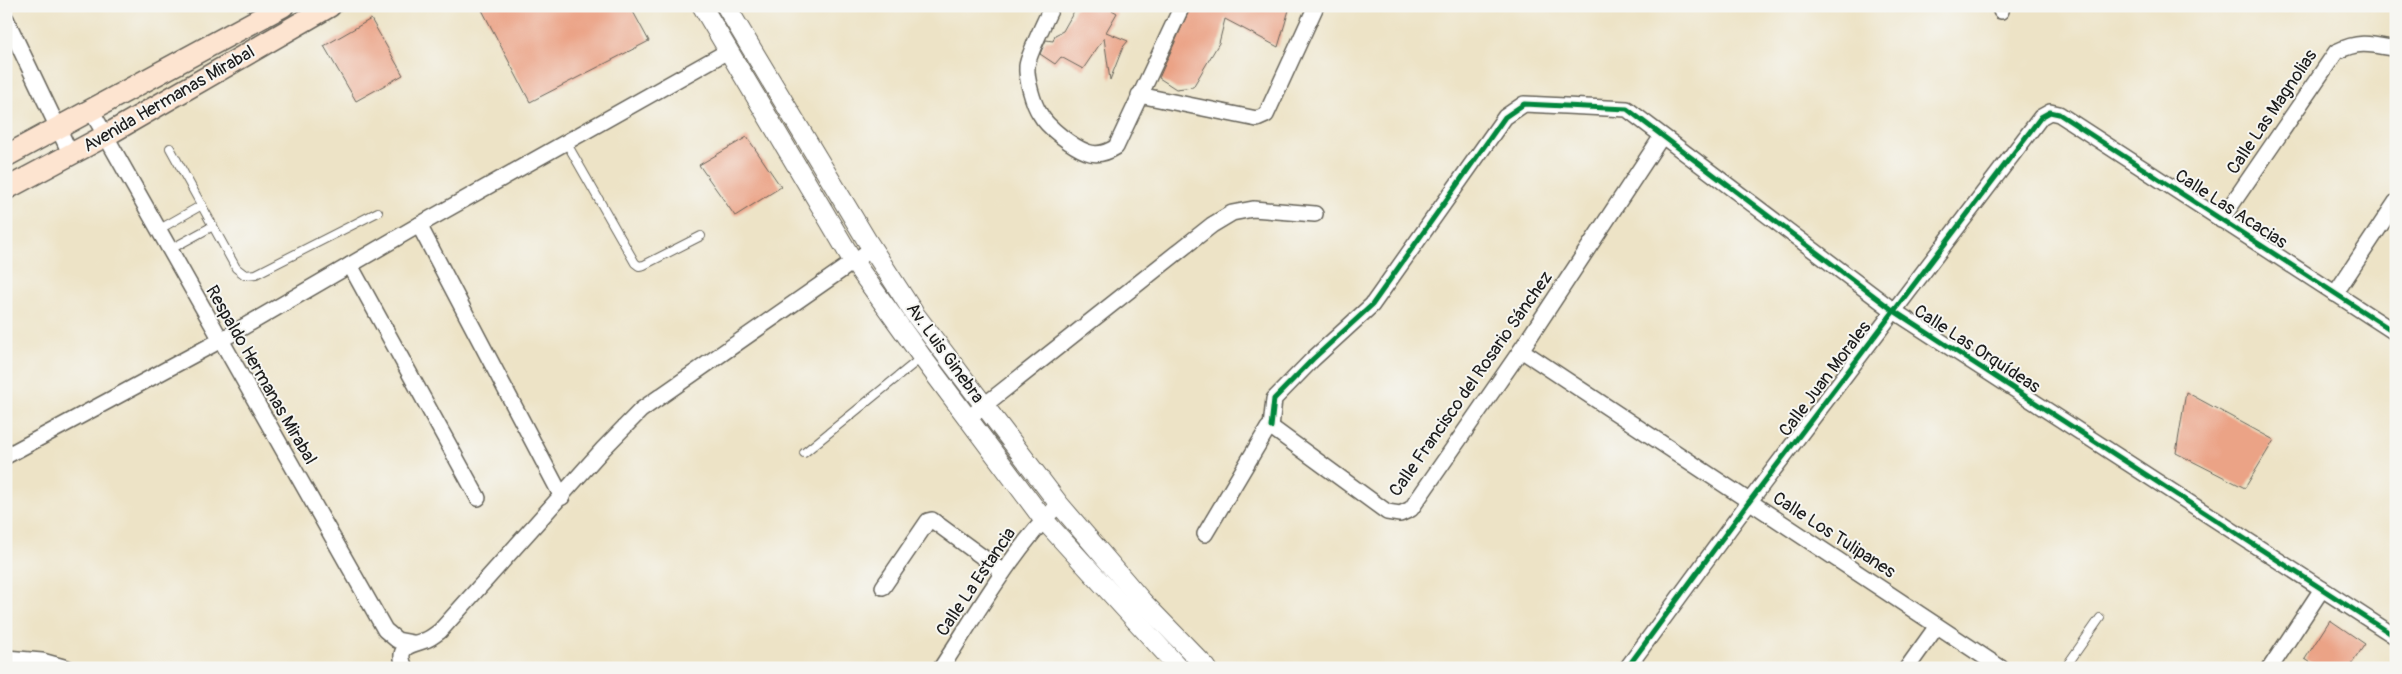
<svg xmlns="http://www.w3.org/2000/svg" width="2402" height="674" viewBox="0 0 2402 674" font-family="Pangolin,sans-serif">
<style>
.building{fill:#eba386}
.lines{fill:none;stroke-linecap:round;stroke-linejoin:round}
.service-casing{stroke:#656258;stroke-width:10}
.minor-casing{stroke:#656258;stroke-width:18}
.tertiary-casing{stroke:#656258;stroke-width:21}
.secondary-casing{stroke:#656258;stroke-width:24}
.service{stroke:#fff;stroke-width:8}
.minor{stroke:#fff;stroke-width:15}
.tertiary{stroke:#fff;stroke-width:19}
.secondary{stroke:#fde4d0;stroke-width:21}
.cycleway-casing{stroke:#f6f6f2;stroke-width:8}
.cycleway{stroke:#00873e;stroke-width:5}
.labels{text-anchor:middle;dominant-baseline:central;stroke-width:4;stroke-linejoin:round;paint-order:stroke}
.street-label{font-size:18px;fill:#1c1c1c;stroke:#f6f6f2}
</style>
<rect width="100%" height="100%" fill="#f6f6f2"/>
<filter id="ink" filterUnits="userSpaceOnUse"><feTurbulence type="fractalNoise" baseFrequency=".02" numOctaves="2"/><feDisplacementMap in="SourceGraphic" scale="10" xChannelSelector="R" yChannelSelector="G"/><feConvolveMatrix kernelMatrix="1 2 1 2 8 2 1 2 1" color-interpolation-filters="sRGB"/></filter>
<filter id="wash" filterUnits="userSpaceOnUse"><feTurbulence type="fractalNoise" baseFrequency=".0096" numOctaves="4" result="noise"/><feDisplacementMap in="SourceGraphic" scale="20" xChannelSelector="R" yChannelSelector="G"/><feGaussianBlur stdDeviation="1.12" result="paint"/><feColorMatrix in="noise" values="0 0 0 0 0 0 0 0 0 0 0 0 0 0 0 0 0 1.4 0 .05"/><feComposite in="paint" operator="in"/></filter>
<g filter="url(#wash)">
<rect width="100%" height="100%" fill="#ede3c6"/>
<g id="blocks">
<g class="building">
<polygon points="480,6 630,6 649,41 530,102"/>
<polygon points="1077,6 1105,6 1117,13 1106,32 1128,41 1123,47 1110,80 1104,38 1083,69 1061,57 1055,64 1040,54 1046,40 1053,41 1055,35 1063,31"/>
<polygon points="1191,6 1281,6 1289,10 1278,47 1225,19 1219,43 1193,87 1176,89 1159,78"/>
<polygon points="371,19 403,75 356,101 324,46"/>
<polygon points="747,137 781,187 735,216 699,165"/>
<polygon points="2186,392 2274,440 2245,488 2176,453"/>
<polygon points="2330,620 2365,644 2349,668 2319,668 2305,659"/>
</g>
</g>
</g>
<g filter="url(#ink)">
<use href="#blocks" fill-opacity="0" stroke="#656258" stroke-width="1"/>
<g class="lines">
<g class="service-casing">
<g id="service">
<polyline points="566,142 635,263 639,266 644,265 701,236"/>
<polyline points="170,148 236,268 245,275 256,274 378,212"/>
<polyline points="158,230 202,205"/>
<polyline points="169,250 213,226"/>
<polyline points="804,453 922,357"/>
<polyline points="2065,668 2100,618"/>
</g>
</g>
<g class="minor-casing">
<g id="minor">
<path d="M1052 6C1046 19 1028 55 1027 66 1026 78 1033 104 1040 114 1047 127 1073 147 1087 152 1097 156 1108 152 1116 147L1182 6"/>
<polyline points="2001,11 2002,6"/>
<polyline points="6,19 71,155"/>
<polyline points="1139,95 1257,119 1266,115 1316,6"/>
<polyline points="91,110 385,630 397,640 413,643"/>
<path d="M2221 220 2336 52C2359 40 2371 44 2396 49"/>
<polyline points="419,225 562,497"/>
<polyline points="350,265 478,498"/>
<polyline points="2335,294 2396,202"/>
<polyline points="1521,350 2001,668"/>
<polyline points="967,419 1212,225 1232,213 1253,209 1315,214"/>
<polyline points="1271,427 1274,399 1313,359 1372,305 1505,117 1524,104 1627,109 1894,311 2396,637"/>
<polyline points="6,456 221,340 419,225 728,51"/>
<polyline points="1205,534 1268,428 1271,427 1387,512 1400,514 1411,509 1521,350 1662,136"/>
<polyline points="883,587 928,521 932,520 1003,572"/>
<polyline points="6,658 42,661 67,668"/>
<path d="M405 668C395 646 411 645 426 640 431 638 436 634 440 631L603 449 641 410 873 248"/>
<path d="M941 668C978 612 1011 552 1059 504"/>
<polyline points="1627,668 1749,502 2041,117 2050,112 2059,114 2396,333"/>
<polyline points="1907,668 1937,626"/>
<polyline points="2270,668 2322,589"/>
</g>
</g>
<g class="tertiary-casing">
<g id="tertiary">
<polyline points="702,6 853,261 922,357 1043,519 1179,668"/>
<polyline points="726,6 866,239 914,313 1059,504 1142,601 1207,668"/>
</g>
</g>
<g class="secondary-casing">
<g id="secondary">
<polyline points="6,156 283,6"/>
<polyline points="6,189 105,136 330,6"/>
</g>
</g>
<use href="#service" class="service"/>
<use href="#minor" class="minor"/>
<use href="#tertiary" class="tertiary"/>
<use href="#secondary" class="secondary"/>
<g class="cycleway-casing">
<g id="cycleway">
<polyline points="1271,427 1274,399 1313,359 1372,305 1505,117 1524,104 1627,109 1894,311 2396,637"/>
<polyline points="1627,668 1749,502 2041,117 2050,112 2059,114 2396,333"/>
</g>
</g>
<use href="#cycleway" class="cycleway"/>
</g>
</g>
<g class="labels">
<g class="street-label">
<text transform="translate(169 99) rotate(-30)">Avenida Hermanas Mirabal</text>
<text transform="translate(2272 112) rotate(-56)">Calle Las Magnolias</text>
<text transform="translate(2231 209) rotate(33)">Calle Las Acacias</text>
<text transform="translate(1977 349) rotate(33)">Calle Las Orquídeas</text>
<text transform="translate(945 353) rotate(54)">Av. Luis Ginebra</text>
<text transform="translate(261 375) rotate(60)">Respaldo Hermanas Mirabal</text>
<text transform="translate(1825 379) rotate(-53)">Calle Juan Morales</text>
<text transform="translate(1471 384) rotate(-55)">Calle Francisco del Rosario Sánchez</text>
<text transform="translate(1834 535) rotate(33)">Calle Los Tulipanes</text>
<text transform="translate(976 582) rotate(-56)">Calle La Estancia</text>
</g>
</g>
<rect width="2402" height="674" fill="none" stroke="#f6f6f2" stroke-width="25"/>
</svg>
